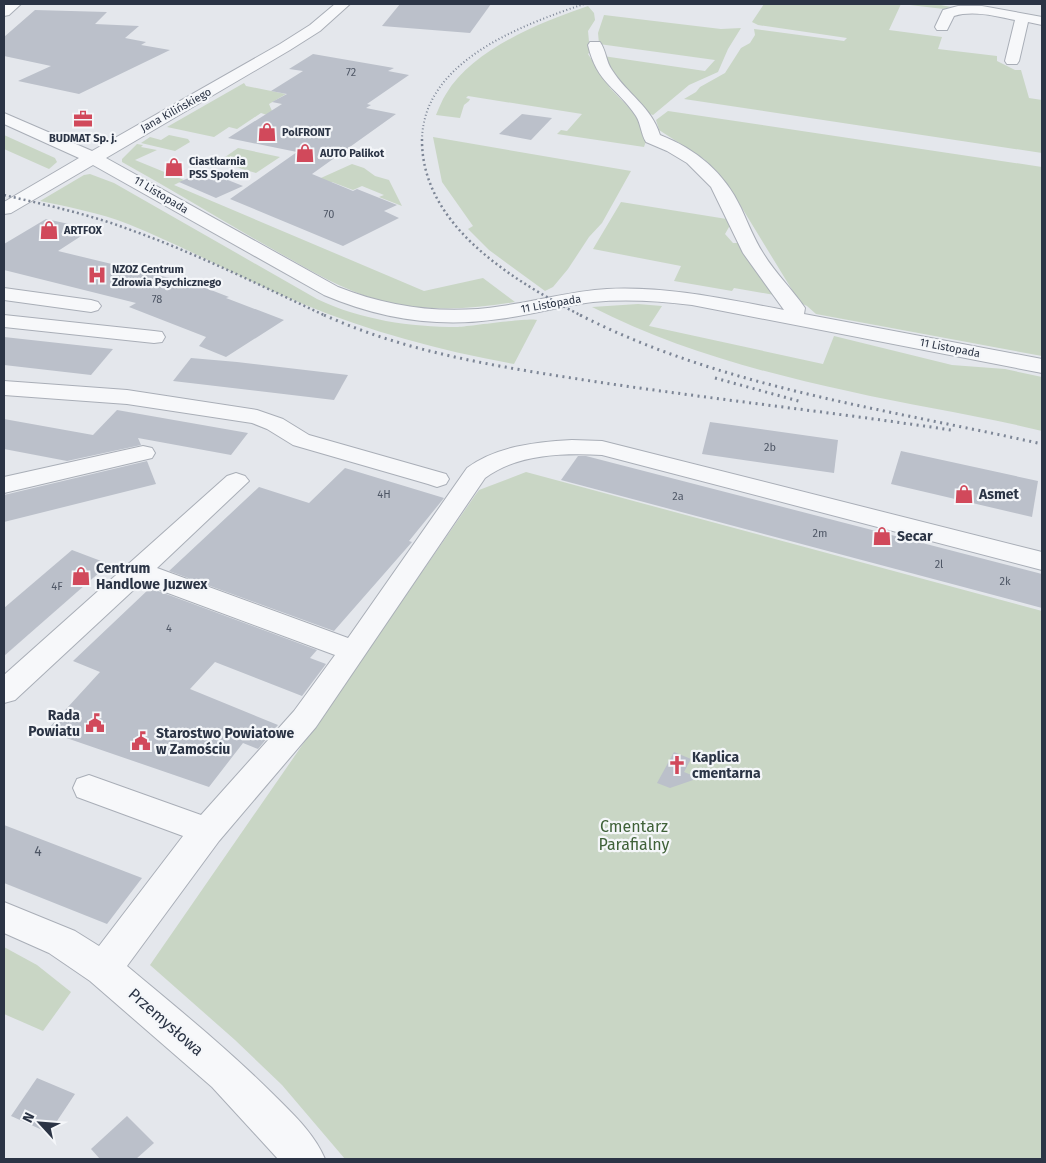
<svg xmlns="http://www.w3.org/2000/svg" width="1046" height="1163" viewBox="0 0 1046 1163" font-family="'Fira Sans',sans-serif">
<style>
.green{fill:#c9d6c5}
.building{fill:#bbc0ca}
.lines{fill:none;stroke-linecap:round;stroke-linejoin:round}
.minor-casing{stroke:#a9aeb7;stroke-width:2}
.minor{fill:#f7f8fa;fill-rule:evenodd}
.rail-far2{stroke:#7d8696;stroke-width:2;stroke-dasharray:1 2.5;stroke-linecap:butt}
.rail-far1{stroke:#7d8696;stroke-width:2.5;stroke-dasharray:2 3;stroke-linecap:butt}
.rail{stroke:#7d8696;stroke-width:3;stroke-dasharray:2 4.5;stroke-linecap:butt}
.labels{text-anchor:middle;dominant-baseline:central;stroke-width:4.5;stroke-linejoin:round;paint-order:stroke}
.number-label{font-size:11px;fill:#4f5766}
.far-street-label{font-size:11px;fill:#2b3445;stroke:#f4f6f9}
.far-poi-label{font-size:11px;font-weight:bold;fill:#2b3445;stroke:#f4f6f9;text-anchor:start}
.poi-label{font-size:14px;font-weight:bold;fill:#2b3445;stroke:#f4f6f9;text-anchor:start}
.near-number-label{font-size:14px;fill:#4f5766}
.near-park-label{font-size:16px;fill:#3f6138;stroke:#f4f6f9}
.near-street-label{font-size:16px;fill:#2b3445;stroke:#f4f6f9}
</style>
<rect width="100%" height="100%" fill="#e4e7ec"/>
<g class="green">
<polygon points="764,4 936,4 951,7 944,9 901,4 889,30 942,37 938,49 997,56 997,61 1015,70 1021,70 1029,98 1042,100 1042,153 684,99 696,92 700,87 725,73 741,48 750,43 755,35 754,29 844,41 847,38 758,25 752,22"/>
<path d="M588 6 594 13 595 20 588 31 590 52 588 54 610 88 644 123 648 135 644 147 557 134 561 130 567 131 582 114 468 96 466 98 470 99 469 101 464 105 460 118 436 115C439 108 442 100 446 94 473 49 541 22 588 6Z"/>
<polygon points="604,15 721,29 741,28 728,49 718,72 689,85 653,115 647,113 605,68 603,56 705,71 715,60 599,44 598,33"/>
<polygon points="244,83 246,86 286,94 269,104 272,111 267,115 261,113 237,129 229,127 214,137 167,127"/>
<polygon points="668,111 1042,167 1042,356 816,314 807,306 796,301 797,298 731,190 704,159 659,130 656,120"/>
<polygon points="4,135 55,158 57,162 49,169 4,149"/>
<polygon points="169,135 188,139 190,142 175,151 141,143 150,137 161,140"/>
<polygon points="433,137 631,171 602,223 589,237 568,269 553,287 545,291 489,250 468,229 473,226 442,182"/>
<path d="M137 144 143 145 141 147 157 150 135 160 184 180 174 185 424 291 483 278 515 302C469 310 420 312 375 299 342 289 313 272 283 255 229 225 176 192 122 162V159Z"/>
<polygon points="238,148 280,157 256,173 218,162"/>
<polygon points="352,164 364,168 375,176 389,180 402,206 379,197 384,195 362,186 353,190 332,182 322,186 312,182"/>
<path d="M90 174 114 183 317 299C361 320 410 327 458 327 472 326 532 317 537 320L514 364C442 351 371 332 303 304 244 280 188 248 128 224 100 213 69 207 40 201L84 175Z"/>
<polygon points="621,202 733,220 725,234 733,243 743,243 780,296 734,288 732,291 674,281 681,266 593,249"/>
<path d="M638 304 662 306 649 326 823 364 834 336 952 365 1005 369 1042 377V431C978 415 912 406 848 391 760 372 672 348 592 307Z"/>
<polygon points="526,472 1042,611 1042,1159 345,1159 282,1085 235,1040 150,965 476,494 479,490"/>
<polygon points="4,947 37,965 71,992 43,1031 4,1014"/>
</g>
<g class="building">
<polygon points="400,4 491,4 470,33 382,26"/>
<polygon points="35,10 107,12 95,24 139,26 125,38 146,42 141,45 170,50 79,94 18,81 51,66 4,56 4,37"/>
<polygon points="313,54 394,68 388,71 409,75 367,104 371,105 366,108 396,114 312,174 353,191 357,189 397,205 384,211 399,218 343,246 230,199 297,152 228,138 282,104 272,102 287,94 271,91 303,71 289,69"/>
<polygon points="522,114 552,118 531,140 499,134"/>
<polygon points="205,171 243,186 216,198 179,182"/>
<polygon points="46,219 92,229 58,251 178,280 180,278 229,297 226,298 284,320 226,357 199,346 206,337 129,307 136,303 4,270 4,244"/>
<polygon points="4,337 113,349 91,375 4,365"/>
<polygon points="191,358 237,362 348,375 334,400 173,381"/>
<polygon points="117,410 248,433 231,455 138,438 141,445 67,461 4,449 4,419 93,435"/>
<polygon points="710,422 838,440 834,473 702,454"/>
<polygon points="901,451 1038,481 1032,517 891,484"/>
<polygon points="578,456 586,456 1042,574 1042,608 561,480"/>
<polygon points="147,461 156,484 4,522 4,495"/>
<polygon points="345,468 444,498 409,541 412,542 334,631 169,571 259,487 309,503"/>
<polygon points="72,550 109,564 4,656 4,608"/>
<polygon points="150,588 317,650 310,658 326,664 302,696 215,662 190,689 278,725 258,749 243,743 209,787 46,731 100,672 73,661"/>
<polygon points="674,752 691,759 684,772 699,778 670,788 657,783"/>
<polygon points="4,825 142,878 107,924 4,883"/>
<polygon points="37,1078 75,1094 49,1133 11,1116"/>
<polygon points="127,1116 154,1143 136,1159 100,1159 91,1149"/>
</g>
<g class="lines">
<g class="minor-casing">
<g id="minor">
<polygon points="6,4 21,4 9,15 4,16 4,6"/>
<path d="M335 4H350L320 31 290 50 106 158 338 287C391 308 446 315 502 306 537 301 572 291 607 289 667 286 725 299 784 310L743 253 711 187 687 163 667 151 646 142C641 134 641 124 636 116 617 87 597 84 588 45L590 42H600C606 50 606 62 612 70 627 94 651 106 660 135 696 149 724 172 741 208 748 223 754 239 763 253 775 273 792 289 805 308L804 314 1042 359V373L692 305C659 301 626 299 593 302 561 306 531 315 499 319 439 328 380 319 324 295L93 165 11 213 4 214V202L79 158 4 124V113L92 151 280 44 310 25Z"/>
<path d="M958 6H982L1042 17V25L1028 22 1019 61 1017 64H1007L1005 61 1015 20C995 16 973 10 954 16L947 30H937L935 27 943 10Z"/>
<polygon points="4,288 91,300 98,302 101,306 98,310 91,312 4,300"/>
<polygon points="4,315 154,331 162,332 165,337 162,342 154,343 4,327"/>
<polygon points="4,381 127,390 257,410 283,419 309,435 446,474 449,479 446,484 437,487 428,484 293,445 267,429 252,423 127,404 4,395"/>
<path d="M572 440 602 441 1042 552V570L602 455C563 453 517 454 485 478L316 727 219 841 127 966C177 1008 227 1048 273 1094 293 1114 314 1133 325 1159H278L212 1087 90 981 49 953 4 933V902L75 931 99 946 183 836 77 797 73 788 77 779 89 775 201 815 294 711 335 655 141 583 15 700 4 703V675L227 476 236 473 245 476 249 481 157 568 348 638 467 468C497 446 536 442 572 440Z"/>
<polygon points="143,446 152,448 155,453 152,458 4,493 4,477"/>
</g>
</g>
<use href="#minor" class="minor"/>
<path class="rail-far2" d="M422 140C423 61 522 25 584 4"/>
<g class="rail-far1">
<path d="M422 139C421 226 514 281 582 316"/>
<path d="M4 195C46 205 88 214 128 229 196 253 261 286 326 316"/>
</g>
<g class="rail">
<path d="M324 315C408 353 500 367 591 381 711 399 831 412 951 430"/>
<path d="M580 315C723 388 887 409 1042 444"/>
<polyline points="715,378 802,402"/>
</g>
</g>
<defs>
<g id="office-bare" transform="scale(1.5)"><path d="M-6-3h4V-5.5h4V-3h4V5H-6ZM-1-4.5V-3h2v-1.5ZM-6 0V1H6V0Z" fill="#d1495b" stroke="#f4f6f9" stroke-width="2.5" paint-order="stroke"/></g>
<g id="shop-bare" transform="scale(1.5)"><path d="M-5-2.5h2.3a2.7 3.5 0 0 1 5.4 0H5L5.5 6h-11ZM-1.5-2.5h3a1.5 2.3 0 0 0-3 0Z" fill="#d1495b" stroke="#f4f6f9" stroke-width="2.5" paint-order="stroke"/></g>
<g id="hospital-bare" transform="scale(1.5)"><path d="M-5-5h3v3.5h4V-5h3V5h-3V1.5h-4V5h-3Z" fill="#d1495b" stroke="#f4f6f9" stroke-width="2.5" paint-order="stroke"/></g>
<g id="civic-bare" transform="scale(1.5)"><path d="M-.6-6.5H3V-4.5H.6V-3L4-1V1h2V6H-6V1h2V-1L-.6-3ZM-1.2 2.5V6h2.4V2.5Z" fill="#d1495b" stroke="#f4f6f9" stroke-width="2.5" paint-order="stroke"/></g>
<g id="church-bare" transform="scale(1.5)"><path d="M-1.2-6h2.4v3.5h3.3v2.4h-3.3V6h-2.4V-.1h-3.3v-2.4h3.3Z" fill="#d1495b" stroke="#f4f6f9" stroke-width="2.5" paint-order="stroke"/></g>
</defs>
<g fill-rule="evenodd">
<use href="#office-bare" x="83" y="119"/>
<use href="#shop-bare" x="267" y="132"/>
<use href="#shop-bare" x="305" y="153"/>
<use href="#shop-bare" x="174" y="167"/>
<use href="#shop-bare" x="49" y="230"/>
<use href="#hospital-bare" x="97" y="275"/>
<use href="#shop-bare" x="964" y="494"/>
<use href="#shop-bare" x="882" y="536"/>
<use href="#shop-bare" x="81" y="576"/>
<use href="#civic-bare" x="95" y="723"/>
<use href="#civic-bare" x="141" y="741"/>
<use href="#church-bare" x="677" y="765"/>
</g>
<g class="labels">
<g class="number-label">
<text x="351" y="72">72</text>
<text x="329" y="214">70</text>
<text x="157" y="299">78</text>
<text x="770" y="447">2b</text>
<text x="384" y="494">4H</text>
<text x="678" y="496">2a</text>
<text x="820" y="533">2m</text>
<text x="939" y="564">2l</text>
<text x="1005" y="581">2k</text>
<text x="57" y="586">4F</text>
<text x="169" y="628">4</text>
</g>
<g class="far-street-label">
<text transform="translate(176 110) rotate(-29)">Jana Kilińskiego</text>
<text transform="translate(161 195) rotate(31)">11 Listopada</text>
<text transform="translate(551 304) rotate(-10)">11 Listopada</text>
<text transform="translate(950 348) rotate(11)">11 Listopada</text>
</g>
<g class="far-poi-label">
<text x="282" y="132">PolFRONT</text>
<text x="83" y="138" text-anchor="middle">BUDMAT Sp. j.</text>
<text x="320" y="153">AUTO Palikot</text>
<text x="189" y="161">Ciastkarnia<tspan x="189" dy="13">PSS Społem</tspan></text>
<text x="64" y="230">ARTFOX</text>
<text x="112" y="269">NZOZ Centrum<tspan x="112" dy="13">Zdrowia Psychicznego</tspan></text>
</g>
<g class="poi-label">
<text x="979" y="494">Asmet</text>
<text x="897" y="536">Secar</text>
<text x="96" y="568">Centrum<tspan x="96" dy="16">Handlowe Juzwex</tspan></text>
<text x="80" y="715" text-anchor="end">Rada<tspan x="80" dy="16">Powiatu</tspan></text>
<text x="156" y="733">Starostwo Powiatowe<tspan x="156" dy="16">w Zamościu</tspan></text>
<text x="692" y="757">Kaplica<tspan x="692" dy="16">cmentarna</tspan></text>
</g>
<g class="near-number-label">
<text x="38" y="851">4</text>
</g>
<g class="near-park-label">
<text x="634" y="826">Cmentarz<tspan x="634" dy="18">Parafialny</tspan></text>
</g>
<g class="near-street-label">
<text transform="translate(166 1022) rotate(41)">Przemysłowa</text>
</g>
</g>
<rect width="1046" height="1163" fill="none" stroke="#2b3445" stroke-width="10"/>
<g transform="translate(40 1123) rotate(296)" stroke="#f4f6f9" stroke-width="4" paint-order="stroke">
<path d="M0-4L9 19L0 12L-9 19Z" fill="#2b3445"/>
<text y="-8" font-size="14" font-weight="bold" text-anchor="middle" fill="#2b3445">N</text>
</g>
</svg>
